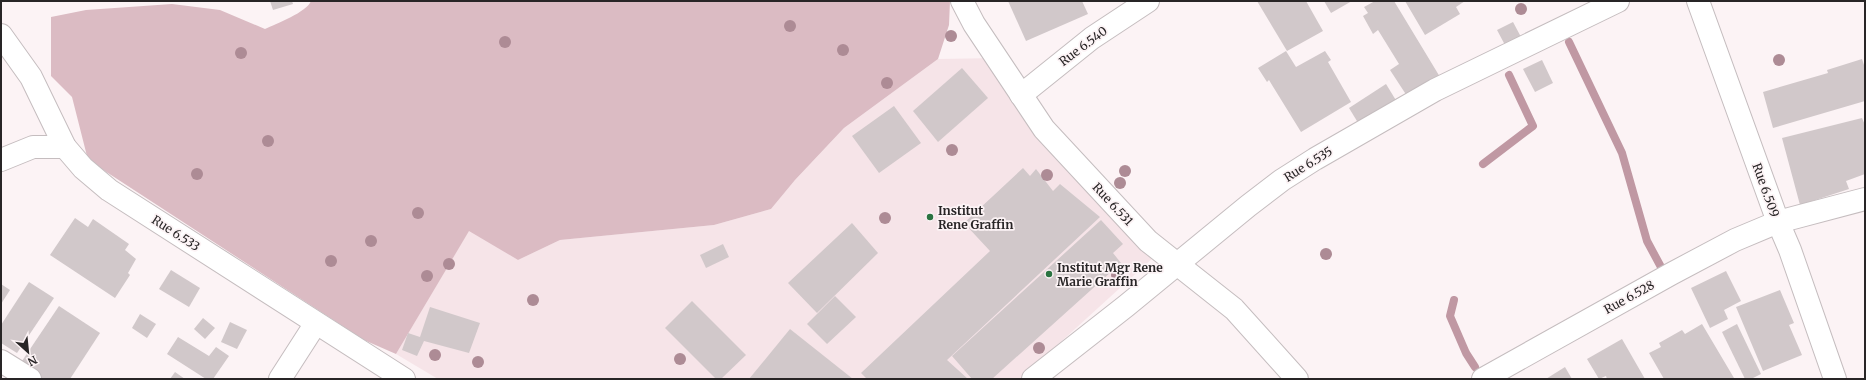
<svg xmlns="http://www.w3.org/2000/svg" width="1866" height="380" viewBox="0 0 1866 380" font-family="Merriweather,serif">
<style>
.built{fill:#f6e4e8}
.green{fill:#dbbbc3}
.lines{fill:none;stroke-linecap:round;stroke-linejoin:round}
.stream{stroke:#c098a3;stroke-width:8}
.building{fill:#d1c8ca}
.street-casing{stroke:#c5bdbf;stroke-width:24}
.street{stroke:#fff;stroke-width:22}
.tree{fill:#ad8b95}
.poi-dot{fill:#2a7341;stroke:#fcf3f5;stroke-width:1.5}
.labels{text-anchor:middle;dominant-baseline:central;stroke-width:3.5;stroke-linejoin:round;paint-order:stroke}
.street-label{font-size:12px;fill:#282526;stroke:#fcf3f5}
.poi-label{font-size:12px;font-weight:bold;fill:#282526;stroke:#fcf3f5;text-anchor:start}
</style>
<rect width="100%" height="100%" fill="#fcf3f5"/>
<polygon class="built" points="998,58 1154,257 1020,379 438,379 396,354 469,230 518,260 560,240 714,225 771,209 795,180 844,128 938,59"/>
<path class="green" d="M311 1H950L949 25 938 59 844 128 795 180 771 209 714 225 560 240 518 260 469 231 396 354 364 340 88 160 72 97 51 76V17L86 10 172 4 220 10 265 29C276 24 307 12 311 1Z"/>
<g class="lines">
<g class="stream">
<polyline points="1569,42 1622,153 1647,241 1661,267"/>
<polyline points="1483,164 1533,126 1509,75"/>
<polyline points="1454,300 1450,316 1466,353 1475,367"/>
</g>
</g>
<g class="building">
<polygon points="270,1 292,1 293,4 273,10"/>
<polygon points="1008,1 1082,1 1088,14 1026,41"/>
<polygon points="1257,1 1306,1 1323,31 1287,51"/>
<polygon points="1324,1 1352,1 1331,13"/>
<polygon points="1375,1 1394,1 1440,77 1407,96 1390,70 1399,64 1378,30 1373,34 1363,16 1368,13 1364,7"/>
<polygon points="1405,1 1465,1 1456,7 1460,14 1425,35"/>
<polygon points="1513,22 1521,37 1505,45 1497,30"/>
<polygon points="1286,51 1296,67 1325,51 1331,60 1328,62 1351,102 1301,132 1269,80 1267,82 1258,68"/>
<polygon points="1862,59 1865,68 1865,101 1773,128 1763,92 1828,73 1827,70"/>
<polygon points="1542,60 1553,83 1535,92 1523,69"/>
<polygon points="962,68 988,98 938,142 913,111"/>
<polygon points="1386,84 1397,102 1360,126 1349,108"/>
<polygon points="894,106 921,143 879,173 852,136"/>
<polygon points="1862,118 1865,125 1865,174 1846,181 1849,189 1800,205 1782,138"/>
<polygon points="1023,168 1030,176 1036,169 1053,191 1060,184 1100,217 947,360 968,379 867,379 861,373 990,251 964,223"/>
<polygon points="75,218 88,227 93,219 129,244 125,250 136,259 128,273 130,275 115,298 50,255"/>
<polygon points="1101,220 1123,244 1113,253 1121,263 992,379 972,379 952,356"/>
<polygon points="852,223 878,253 817,313 788,283"/>
<polygon points="723,244 729,257 706,268 700,255"/>
<polygon points="171,270 200,288 189,307 159,289"/>
<polygon points="1726,271 1741,301 1724,310 1728,319 1710,328 1691,288"/>
<polygon points="29,282 54,298 17,353 1,343 1,325"/>
<polygon points="1,284 10,290 1,304"/>
<polygon points="1780,290 1794,323 1789,325 1802,355 1763,371 1736,307"/>
<polygon points="835,296 856,317 827,344 807,324"/>
<polygon points="692,301 746,355 721,379 716,379 665,328"/>
<polygon points="59,306 100,333 70,379 43,379 20,364"/>
<polygon points="430,307 480,323 469,353 424,341 417,356 402,350 408,333 420,337"/>
<polygon points="140,314 156,324 147,338 132,328"/>
<polygon points="203,318 215,328 205,339 194,329"/>
<polygon points="230,322 247,330 237,349 221,342"/>
<polygon points="1702,324 1734,378 1664,379 1649,353 1661,347 1659,343 1682,330 1685,334"/>
<polygon points="1737,324 1761,374 1751,379 1745,379 1722,332"/>
<polygon points="790,329 853,379 749,379"/>
<polygon points="178,337 209,356 216,347 229,356 213,379 206,379 167,354"/>
<polygon points="1622,339 1645,379 1607,379 1606,376 1599,379 1587,359"/>
<polygon points="1565,367 1572,379 1546,379 1549,377"/>
<polygon points="175,372 185,379 170,379"/>
</g>
<g class="lines">
<g class="street-casing">
<g id="street">
<polyline points="962,1 974,24 1044,129 1148,241 1234,309 1297,379"/>
<polyline points="1698,1 1778,222 1790,250 1835,379"/>
<polyline points="1,35 31,77 65,147 83,168 109,190 404,379"/>
<polyline points="1021,95 1092,38 1148,1"/>
<polyline points="1,160 33,147 65,147"/>
<polyline points="1,361 30,379"/>
<polyline points="280,379 316,323"/>
<polyline points="1033,379 1126,306 1248,206 1282,180 1315,159 1435,90 1618,1"/>
<polyline points="1483,379 1671,274 1735,240 1778,222 1865,199"/>
</g>
</g>
<use href="#street" class="street"/>
</g>
<g class="tree">
<circle cx="1521" cy="9" r="6"/>
<circle cx="790" cy="26" r="6"/>
<circle cx="951" cy="36" r="6"/>
<circle cx="505" cy="42" r="6"/>
<circle cx="843" cy="50" r="6"/>
<circle cx="241" cy="53" r="6"/>
<circle cx="1779" cy="60" r="6"/>
<circle cx="887" cy="83" r="6"/>
<circle cx="268" cy="141" r="6"/>
<circle cx="952" cy="150" r="6"/>
<circle cx="1125" cy="171" r="6"/>
<circle cx="197" cy="174" r="6"/>
<circle cx="1047" cy="175" r="6"/>
<circle cx="1120" cy="183" r="6"/>
<circle cx="418" cy="213" r="6"/>
<circle cx="885" cy="218" r="6"/>
<circle cx="371" cy="241" r="6"/>
<circle cx="1326" cy="254" r="6"/>
<circle cx="331" cy="261" r="6"/>
<circle cx="449" cy="264" r="6"/>
<circle cx="1117" cy="275" r="6"/>
<circle cx="427" cy="276" r="6"/>
<circle cx="533" cy="300" r="6"/>
<circle cx="1039" cy="348" r="6"/>
<circle cx="435" cy="355" r="6"/>
<circle cx="680" cy="359" r="6"/>
<circle cx="478" cy="362" r="6"/>
</g>
<g class="poi-dot">
<circle cx="930" cy="217" r="4"/>
<circle cx="1049" cy="274" r="4"/>
</g>
<g class="labels">
<g class="street-label">
<text transform="translate(1083 46) rotate(-37)">Rue 6.540</text>
<text transform="translate(1308 164) rotate(-32)">Rue 6.535</text>
<text transform="translate(1766 190) rotate(70)">Rue 6.509</text>
<text transform="translate(1113 204) rotate(47)">Rue 6.531</text>
<text transform="translate(176 233) rotate(33)">Rue 6.533</text>
<text transform="translate(1629 297) rotate(-29)">Rue 6.528</text>
</g>
<g class="poi-label">
<text x="938" y="210">Institut<tspan x="938" dy="14">Rene Graffin</tspan></text>
<text x="1057" y="267">Institut Mgr Rene<tspan x="1057" dy="14">Marie Graffin</tspan></text>
</g>
</g>
<rect width="1866" height="380" fill="none" stroke="#282526" stroke-width="4"/>
<g transform="translate(28 352) rotate(153)" stroke="#fcf3f5" stroke-width="3" paint-order="stroke">
<path d="M0-3L7 15L0 10L-7 15Z" fill="#282526"/>
<text y="-6" font-size="11" font-weight="bold" text-anchor="middle" fill="#282526">N</text>
</g>
</svg>
